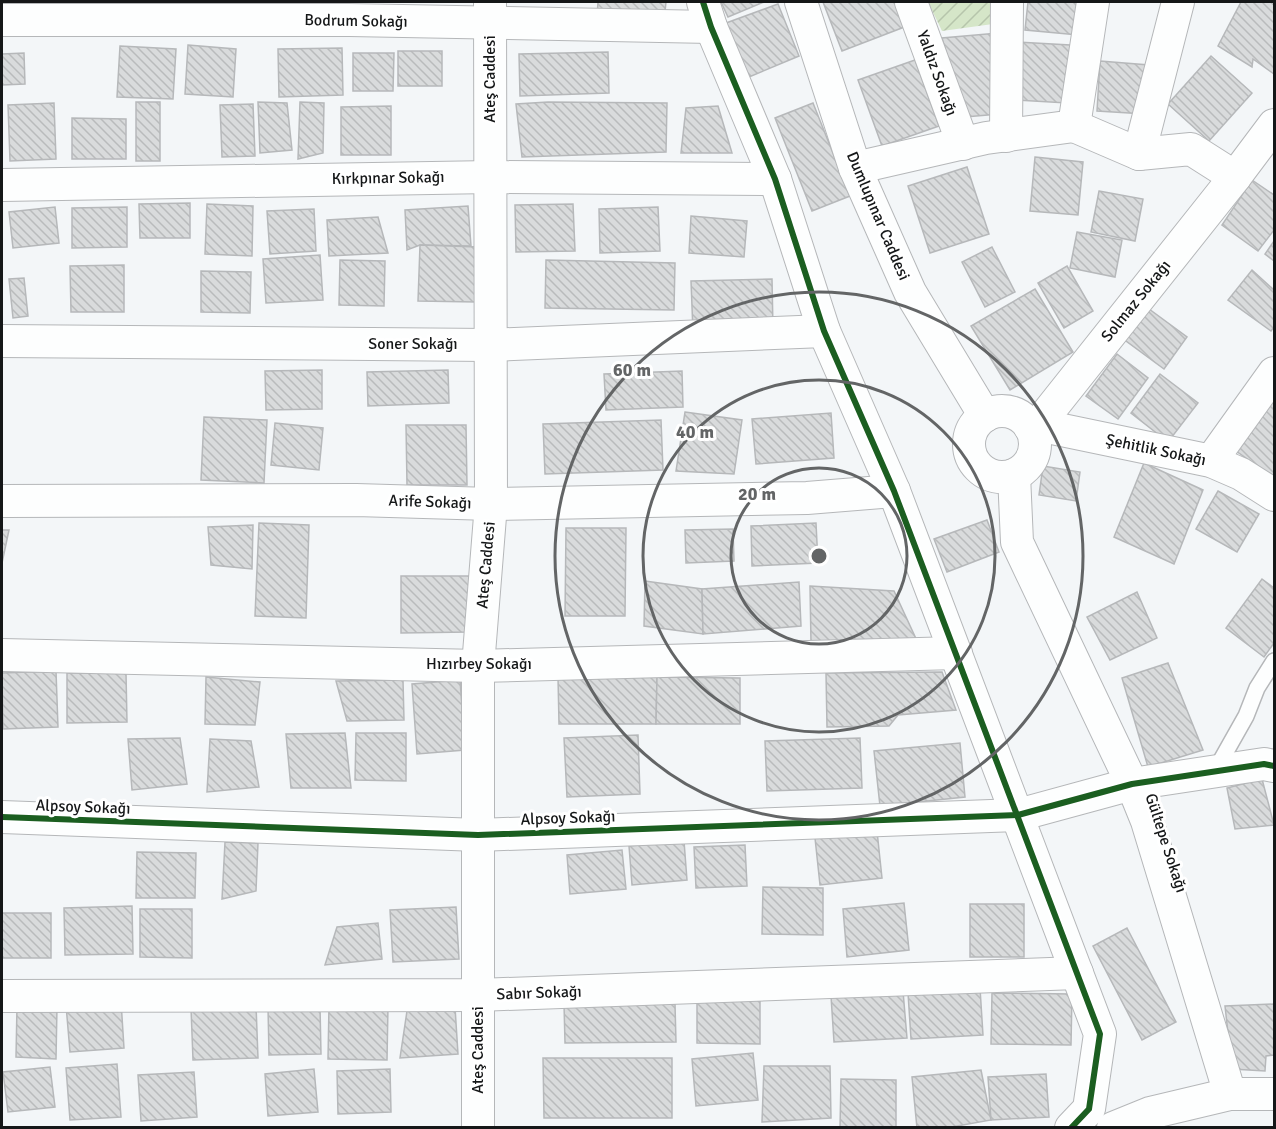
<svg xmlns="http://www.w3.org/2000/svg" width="1276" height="1129" viewBox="0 0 1276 1129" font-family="Signika,sans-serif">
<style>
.garden{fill:url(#garden-furrows)}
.building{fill:url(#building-back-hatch);stroke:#b6b8ba;stroke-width:1.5}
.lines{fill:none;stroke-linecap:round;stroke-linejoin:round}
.lane-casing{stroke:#b5b7b9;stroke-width:18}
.street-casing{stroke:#b5b7b9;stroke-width:34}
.lane{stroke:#fdfefe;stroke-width:15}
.street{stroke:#fdfefe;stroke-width:32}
.cycleway-casing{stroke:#fff;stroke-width:10}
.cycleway{stroke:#1b5e20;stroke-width:6}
.ring{fill:none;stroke:#636566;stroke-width:3}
.labels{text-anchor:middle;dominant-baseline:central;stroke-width:6;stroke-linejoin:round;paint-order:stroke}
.street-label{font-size:16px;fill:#151718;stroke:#fff}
.centre{fill:#636566;stroke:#fff;stroke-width:3}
.ring-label{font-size:18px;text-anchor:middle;font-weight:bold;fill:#636566;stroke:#fff;stroke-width:6;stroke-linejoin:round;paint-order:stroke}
</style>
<defs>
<pattern id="garden-furrows" width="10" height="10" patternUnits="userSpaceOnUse" patternTransform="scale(1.5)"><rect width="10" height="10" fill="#d5e6c8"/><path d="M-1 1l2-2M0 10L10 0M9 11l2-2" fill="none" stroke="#b6c5ab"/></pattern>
<pattern id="building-back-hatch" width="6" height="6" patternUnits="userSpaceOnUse" patternTransform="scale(1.5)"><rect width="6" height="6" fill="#d9dbdc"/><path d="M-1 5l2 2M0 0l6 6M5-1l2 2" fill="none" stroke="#b9bbbc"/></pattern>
</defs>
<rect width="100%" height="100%" fill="#f3f6f8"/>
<polygon class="garden" points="928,2 993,2 993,24 942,31"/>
<g class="building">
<polygon points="176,2 223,2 223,7"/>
<polygon points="598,2 666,2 664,21 597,17"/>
<polygon points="721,2 764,2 728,17"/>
<polygon points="823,2 897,2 907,26 842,51"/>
<polygon points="1028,2 1081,2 1078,35 1025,30"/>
<polygon points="1241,2 1270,2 1274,5 1274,74 1253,59 1252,67 1218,46"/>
<polygon points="778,4 799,56 749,77 726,23"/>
<polygon points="998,33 999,114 965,117 942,38"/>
<polygon points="1017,42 1070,45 1067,103 1014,100"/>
<polygon points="188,45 236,49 233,97 185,94"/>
<polygon points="120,46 176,49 173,99 117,97"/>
<polygon points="342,48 343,95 279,97 278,49"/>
<rect x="398" y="51" width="44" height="35"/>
<polygon points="608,52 609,93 520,96 519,54"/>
<polygon points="24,53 25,84 2,85 2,54"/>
<polygon points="353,53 394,53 393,91 353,91"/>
<polygon points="1211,56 1252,93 1209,141 1168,104"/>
<polygon points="915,60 939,126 882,146 858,80"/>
<polygon points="1100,61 1149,65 1145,114 1097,111"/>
<rect x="136" y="102" width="24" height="59"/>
<polygon points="258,102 287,103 292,150 260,153"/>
<polygon points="300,102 324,103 323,153 298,159"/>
<polygon points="548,102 667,103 666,152 522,157 516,104"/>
<polygon points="54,103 56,159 10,161 8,105"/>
<polygon points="813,103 850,196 812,211 775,118"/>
<polygon points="253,104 255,156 222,157 220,105"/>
<polygon points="391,106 391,155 341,155 341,107"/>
<polygon points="718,106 732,153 681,153 686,108"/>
<polygon points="72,118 126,119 126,159 72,159"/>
<polygon points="1035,157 1083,162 1078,215 1030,211"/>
<polygon points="967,167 989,234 930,253 908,186"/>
<polygon points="1252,180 1274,195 1274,230 1258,251 1222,225"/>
<polygon points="1099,191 1143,199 1135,241 1091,232"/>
<polygon points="190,203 190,238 140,238 139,204"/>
<polygon points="207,204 253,206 252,256 205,254"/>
<polygon points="573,204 575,251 516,252 515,205"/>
<polygon points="468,206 471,246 420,245 407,250 405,210"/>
<polygon points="55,207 59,243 13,248 9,212"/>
<polygon points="127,207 127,247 72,248 72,208"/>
<polygon points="658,207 660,251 600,253 599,209"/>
<polygon points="314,209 316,251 270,254 267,211"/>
<polygon points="691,216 747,221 744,257 689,253"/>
<polygon points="378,217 388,253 329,256 327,220"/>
<polygon points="1077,232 1122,240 1115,277 1070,268"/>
<polygon points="1274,241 1274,261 1265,254"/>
<polygon points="420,245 478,247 476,302 418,301"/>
<polygon points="992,247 1015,292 985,307 962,262"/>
<polygon points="320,255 323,300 266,303 263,259"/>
<polygon points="340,260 385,261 384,306 339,305"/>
<polygon points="546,260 675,263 674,310 545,308"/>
<polygon points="124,265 124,312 71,312 70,266"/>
<polygon points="1067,266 1093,311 1064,328 1038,283"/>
<polygon points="1252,270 1274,290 1274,327 1271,331 1228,300"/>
<polygon points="201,271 251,272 250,313 201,312"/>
<polygon points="24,278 28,316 13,318 9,279"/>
<polygon points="772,279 773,329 693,332 691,281"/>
<polygon points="1035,289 1073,352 1010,390 971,326"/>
<polygon points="1145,306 1187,337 1164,369 1122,338"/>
<polygon points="1117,354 1148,378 1118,419 1086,396"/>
<polygon points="322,370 322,409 266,410 265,371"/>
<polygon points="448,370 449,403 368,406 367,372"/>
<polygon points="682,371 683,407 606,410 604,374"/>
<polygon points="1160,374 1198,403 1168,442 1131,413"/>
<polygon points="1274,394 1274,478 1232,448"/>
<polygon points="685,412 742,420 734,474 676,471"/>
<polygon points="831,413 834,458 756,464 752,419"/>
<polygon points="204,417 267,420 264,483 201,480"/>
<polygon points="661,420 663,470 545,474 543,424"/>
<polygon points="275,423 323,428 319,470 271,465"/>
<polygon points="406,425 466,425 467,485 407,485"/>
<polygon points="1144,463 1203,490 1174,564 1114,537"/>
<polygon points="1043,466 1080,472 1076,501 1039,495"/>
<polygon points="1218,491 1259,514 1237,552 1196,529"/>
<polygon points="987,520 999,552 947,572 934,539"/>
<polygon points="259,523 309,525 306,618 255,616"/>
<polygon points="816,523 818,563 752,566 751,526"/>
<polygon points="253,525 252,569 211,565 208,527"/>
<polygon points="566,528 626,528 625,616 565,616"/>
<polygon points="733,529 734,561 686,563 685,530"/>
<polygon points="2,530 9,530 2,563"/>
<polygon points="401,576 469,576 469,632 401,633"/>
<polygon points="1262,579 1274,588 1274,643 1264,657 1226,628"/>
<polygon points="645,581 702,589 703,634 644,626"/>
<polygon points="799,582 801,626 703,634 702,589"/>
<polygon points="810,586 894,591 918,643 811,643"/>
<polygon points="1137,592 1157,638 1110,660 1087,617"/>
<polygon points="1168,663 1203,750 1148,767 1122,678"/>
<polygon points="56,671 58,727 3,729 2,673"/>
<polygon points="942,672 956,710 898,715 889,726 827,727 826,673"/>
<polygon points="67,673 126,673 127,722 67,723"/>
<polygon points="206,677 260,682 255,725 205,724"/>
<polygon points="558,677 657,677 656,724 559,724"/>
<polygon points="657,677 740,678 740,724 656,724"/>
<polygon points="403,680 404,720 347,721 336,681"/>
<polygon points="460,680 465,750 417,754 412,684"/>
<polygon points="345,733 351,788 291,788 286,734"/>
<polygon points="356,733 406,733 406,781 355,780"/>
<polygon points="638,735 640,794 567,797 564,738"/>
<polygon points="180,738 187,784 132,790 128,739"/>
<polygon points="860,738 862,788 767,791 765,741"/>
<polygon points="210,739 251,741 259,787 207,792"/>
<polygon points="960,743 965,797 880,806 874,751"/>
<polygon points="1262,779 1274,825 1235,829 1227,788"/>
<polygon points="877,831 882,878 820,885 815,838"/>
<polygon points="684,841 687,880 632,885 629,846"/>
<polygon points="225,842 258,843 256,891 222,899"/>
<polygon points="745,845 747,886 696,888 694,847"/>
<polygon points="622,850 626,889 570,894 567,855"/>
<polygon points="137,852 196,853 195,898 136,898"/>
<polygon points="763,887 823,888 823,935 762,934"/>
<polygon points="904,903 909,950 847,957 843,909"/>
<rect x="970" y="904" width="54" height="53"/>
<polygon points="132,906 133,954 65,955 64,908"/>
<polygon points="456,907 459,959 393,962 390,910"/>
<polygon points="140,909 192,909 192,958 140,957"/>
<rect x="2" y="913" width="49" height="45"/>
<polygon points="378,923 382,959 325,965 337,927"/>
<polygon points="1127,928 1176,1022 1142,1040 1093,946"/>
<polygon points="980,988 983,1035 911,1039 908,993"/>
<polygon points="903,991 907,1038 834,1042 831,996"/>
<polygon points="992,993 1072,994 1071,1045 991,1044"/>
<polygon points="697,996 760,996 760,1044 697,1043"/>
<polygon points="121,1001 124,1048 70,1052 66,1005"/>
<polygon points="564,1004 675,1004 676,1042 565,1043"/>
<polygon points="1274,1004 1274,1055 1266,1056 1265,1071 1232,1069 1225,1006"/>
<polygon points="256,1005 258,1058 193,1060 191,1008"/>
<polygon points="329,1005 388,1006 387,1060 328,1059"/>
<polygon points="17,1006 57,1007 56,1059 16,1057"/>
<polygon points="320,1006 321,1054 269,1055 268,1007"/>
<polygon points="455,1007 458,1054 400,1058 407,1011"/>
<polygon points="753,1053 758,1100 696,1106 692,1059"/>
<polygon points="543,1058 672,1058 672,1118 544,1118"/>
<polygon points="117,1064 121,1117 70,1120 66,1068"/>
<polygon points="764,1066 830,1066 831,1118 762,1122"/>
<polygon points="50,1067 55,1107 8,1112 3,1072"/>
<polygon points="314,1069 318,1112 268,1116 265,1074"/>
<polygon points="390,1069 391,1112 338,1114 337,1071"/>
<polygon points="981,1070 991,1120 946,1128 917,1128 912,1077"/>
<polygon points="194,1072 197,1117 141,1121 138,1075"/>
<polygon points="1046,1074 1049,1117 991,1120 988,1077"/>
<polygon points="841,1079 896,1080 896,1128 840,1128"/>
</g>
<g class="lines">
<g class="lane-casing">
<polyline id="lane" points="1215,771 1246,716 1257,688 1274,661"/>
</g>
<g class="street-casing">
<g id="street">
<polyline points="703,2 711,27 775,179 824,331 894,491 1100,1034 1089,1109 1071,1128"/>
<polyline points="801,2 855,168 910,292 985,416"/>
<polyline points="911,2 963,144"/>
<polyline points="2,20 349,20 711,27"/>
<polyline points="1074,126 1139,154 1191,149 1235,177 1274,125"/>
<polyline points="1006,136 1007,2"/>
<polyline points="1139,154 1178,2"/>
<polyline points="855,168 986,138 1074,126 1093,2"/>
<polyline points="2,185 491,177 775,179"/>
<polyline points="2,341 489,345 824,331"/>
<circle cx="1002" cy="444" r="33"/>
<polyline points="1038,425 1235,177"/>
<polyline points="1030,427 1038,425 1211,461 1241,474 1274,495"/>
<polyline points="1211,461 1274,373"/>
<polyline points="1014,475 1017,542 1132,784 1147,821 1230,1094"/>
<polyline points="2,501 356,500 491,504 807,498 894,491"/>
<polyline points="2,655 478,666 956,653"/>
<polyline points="2,817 478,835 1018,815 1132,784 1264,764 1274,766"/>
<polyline points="2,996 478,995 1077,973"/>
<polyline points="478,1128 478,666 491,504 490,2"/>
<polyline points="1113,1128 1150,1113 1230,1094 1274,1094"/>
</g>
</g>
<use href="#lane" class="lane"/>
<use href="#street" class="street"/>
<g class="cycleway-casing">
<g id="cycleway">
<polyline points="703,2 711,27 775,179 824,331 894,491 1100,1034 1089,1109 1071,1128"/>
<polyline points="2,817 478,835 1018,815 1132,784 1264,764 1274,766"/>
</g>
</g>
<use href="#cycleway" class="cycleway"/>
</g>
<g class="ring">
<circle cx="819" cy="556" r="88"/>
<circle cx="819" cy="556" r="176"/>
<circle cx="819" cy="556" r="264"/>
</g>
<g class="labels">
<g class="street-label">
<text transform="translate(356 21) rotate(1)">Bodrum Sokağı</text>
<text transform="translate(937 73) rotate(70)">Yaldız Sokağı</text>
<text transform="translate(490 79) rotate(-90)">Ateş Caddesi</text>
<text transform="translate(388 178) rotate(-1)">Kırkpınar Sokağı</text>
<text transform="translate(878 216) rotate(67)">Dumlupınar Caddesi</text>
<text transform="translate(1136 301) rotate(-51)">Solmaz Sokağı</text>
<text x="413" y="344">Soner Sokağı</text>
<text transform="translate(1156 450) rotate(12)">Şehitlik Sokağı</text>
<text transform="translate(430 502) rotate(2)">Arife Sokağı</text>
<text transform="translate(486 565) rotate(-85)">Ateş Caddesi</text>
<text x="479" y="664">Hızırbey Sokağı</text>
<text transform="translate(83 807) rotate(2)">Alpsoy Sokağı</text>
<text transform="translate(568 818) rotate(-2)">Alpsoy Sokağı</text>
<text transform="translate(1166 843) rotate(72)">Gültepe Sokağı</text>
<text transform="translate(539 993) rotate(-2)">Sabır Sokağı</text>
<text transform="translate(478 1050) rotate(-90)">Ateş Caddesi</text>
</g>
</g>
<circle cx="819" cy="556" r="9" class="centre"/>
<g class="ring-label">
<text x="632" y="376">60 m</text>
<text x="695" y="438">40 m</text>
<text x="757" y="500">20 m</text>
</g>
<rect width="1276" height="1129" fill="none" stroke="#151718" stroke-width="6"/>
</svg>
